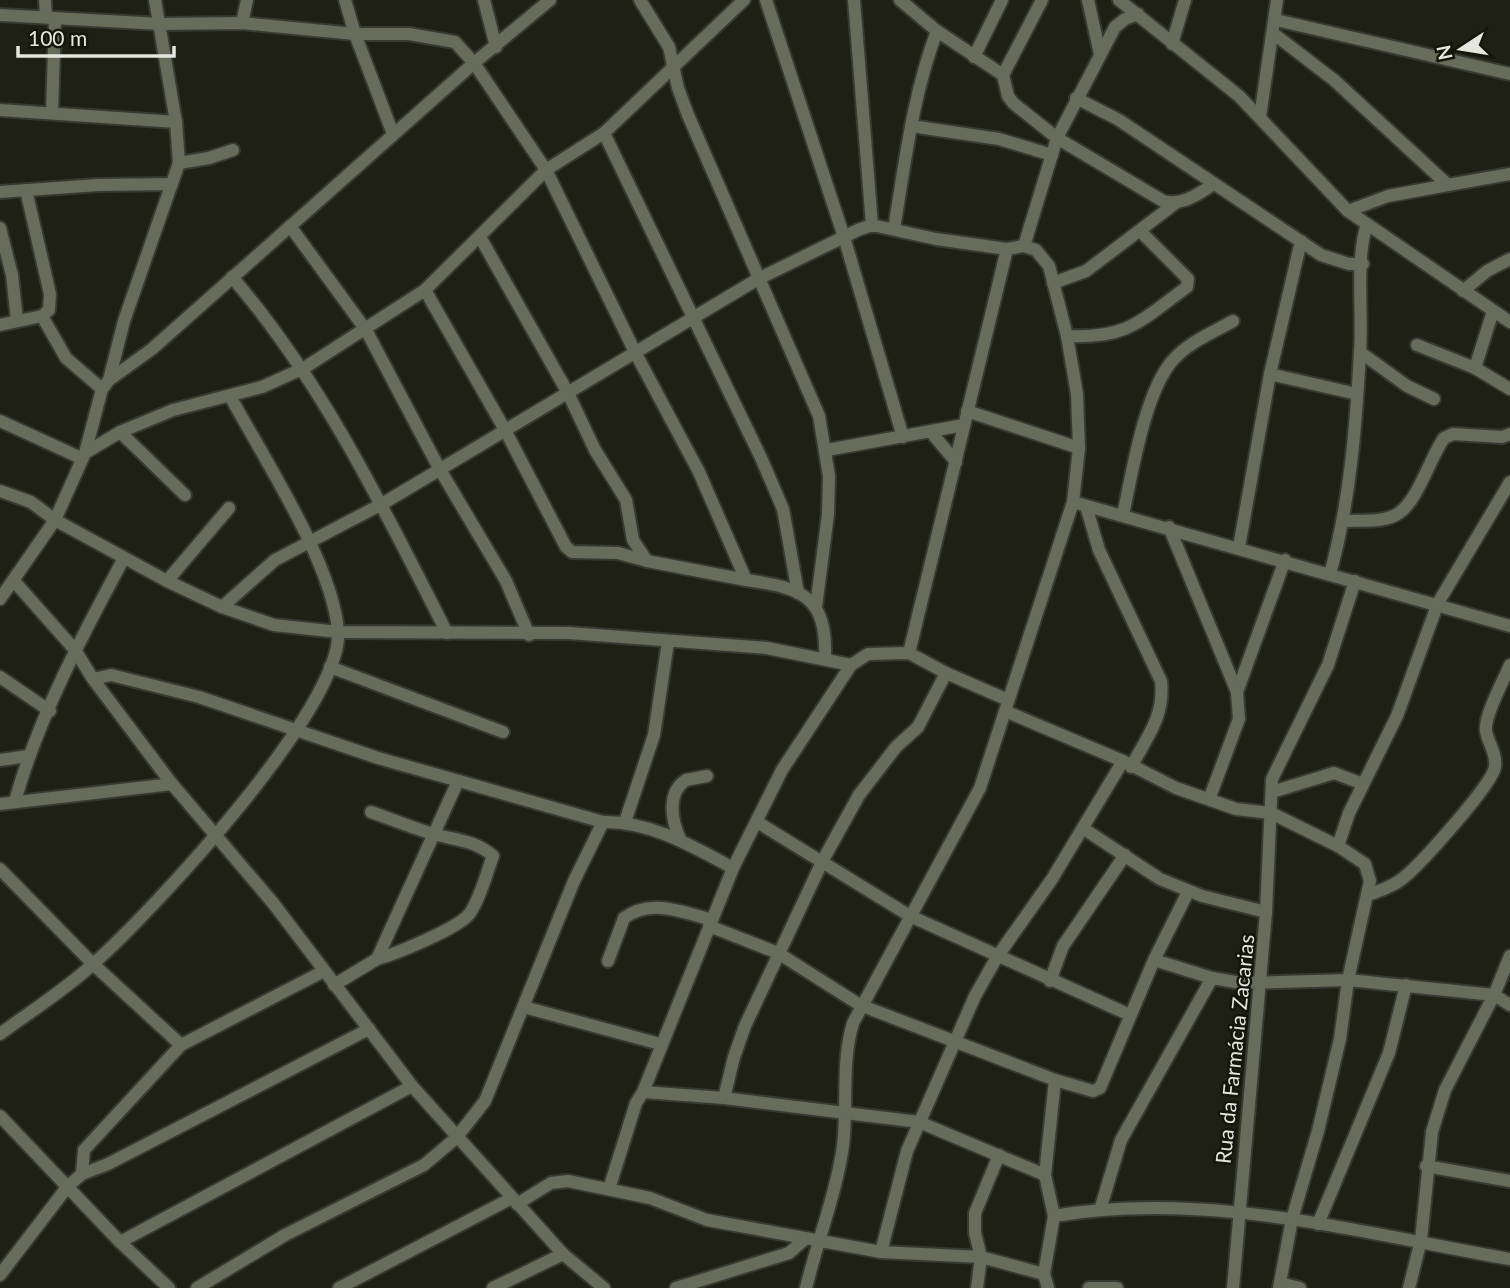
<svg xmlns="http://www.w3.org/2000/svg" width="1510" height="1288" viewBox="0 0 1510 1288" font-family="Lato,sans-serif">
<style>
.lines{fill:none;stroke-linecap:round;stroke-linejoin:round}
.minor-casing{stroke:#383a32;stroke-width:16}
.minor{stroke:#686c5b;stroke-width:12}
.labels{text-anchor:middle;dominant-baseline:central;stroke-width:5;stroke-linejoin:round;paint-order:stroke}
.street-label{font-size:21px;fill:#e5e7de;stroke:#141609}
</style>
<rect width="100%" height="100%" fill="#1d2012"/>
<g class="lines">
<g class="minor-casing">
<g id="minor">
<polyline points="45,0 46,17"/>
<polyline points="345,0 355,34 393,134"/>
<polyline points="484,0 496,47"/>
<polyline points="640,0 669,47 678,88 688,115 819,416 829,476 828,514 816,607"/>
<polyline points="766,0 844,237 903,437"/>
<polyline points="854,0 872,225"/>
<polyline points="900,0 937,31 1003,75"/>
<path d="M1042 0 1003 75 1008 96 1013 103 1057 138 1163 201C1183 206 1198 194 1214 184"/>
<polyline points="1088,0 1100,54"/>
<polyline points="1119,0 1239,96 1348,211 1510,322"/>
<path d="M0 15 161 24 242 23 355 34H409L455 42 474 63 546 170 636 354 699 472 746 580C802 588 827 596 825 658"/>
<polyline points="1276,20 1510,74"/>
<polyline points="242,23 247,0"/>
<polyline points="1274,34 1334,80 1448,185 1388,196 1348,211"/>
<polyline points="1172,44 1185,0"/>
<polyline points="974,57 1002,0"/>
<polyline points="1076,98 1119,120 1321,255 1349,264 1363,264"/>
<polyline points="0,110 176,122"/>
<polyline points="52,113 55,19"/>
<polyline points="1260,117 1277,0"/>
<polyline points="911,126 999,139 1052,155"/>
<polyline points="604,133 762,460 783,509 798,593"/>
<polyline points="179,163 209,158 233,150"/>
<polyline points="1448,185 1510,174"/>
<polyline points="26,190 50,294 49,310 42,316"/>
<polyline points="0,192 98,185 172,184"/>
<polyline points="290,226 366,330 439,468 506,581 529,635"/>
<polyline points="0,228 12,275 17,320"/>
<path d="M894 229C905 162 913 94 937 31"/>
<polyline points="1024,246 1057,138 1115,27 1125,19 1138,14"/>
<path d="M232 277C323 383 384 509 447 633"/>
<polyline points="1053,283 1086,271 1177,202"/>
<polyline points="425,290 504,428 566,547 572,552 618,553 647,561 633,540 626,500 595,450 568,393 480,237"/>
<polyline points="1463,291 1487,271 1510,259"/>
<polyline points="1493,311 1475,368 1510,389"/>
<polyline points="0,325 42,316 66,358 102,389"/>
<path d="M1067 336C1128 339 1140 321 1187 287L1188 279 1140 231"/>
<polyline points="1417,345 1475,368"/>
<polyline points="1360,352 1407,386 1434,399"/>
<polyline points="1270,374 1357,394"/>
<polyline points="109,380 152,349 474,63 550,0"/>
<polyline points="967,411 1079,448"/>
<polyline points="0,421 81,458"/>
<polyline points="120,432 185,495"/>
<polyline points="931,432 956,462"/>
<polyline points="827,450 964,425"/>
<polyline points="85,453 102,389 109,380 124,321 179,163 176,122 155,0"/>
<polyline points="0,491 31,502 55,520 167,581 222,607 274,625 338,632 569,633 767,648 851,665 868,654 909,653 946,673 1008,700"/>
<polyline points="1073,502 1510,626"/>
<path d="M1086 506 1099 550 1161 681C1165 716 1147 737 1131 767"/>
<path d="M1123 515C1132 473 1145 391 1173 360 1189 342 1212 333 1233 321"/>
<path d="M1345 521C1361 520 1385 523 1399 513 1418 500 1430 458 1444 438L1453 434 1502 437 1510 434"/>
<polyline points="1169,527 1237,692"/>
<polyline points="1239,547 1270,374 1301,241"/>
<polyline points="647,561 746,580"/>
<path d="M1330 574C1350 502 1356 426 1360 352 1363 313 1355 260 1367 224"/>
<polyline points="14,581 75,650 93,679 172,784 273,903 412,1086 563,1254 604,1288"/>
<polyline points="167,581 229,508"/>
<polyline points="0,599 55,520 85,453 120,432 173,410 262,387 304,368 425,290 546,170 604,133 744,0"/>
<path d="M222 607 275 560 382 504 758 279 858 230 872 225 936 239 1007 249 1024 246 1036 250 1049 266 1067 336 1077 394 1079 448 1073 502 980 788 853 1023C841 1062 848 1106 843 1146 836 1194 817 1242 806 1288"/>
<polyline points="909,653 1007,249"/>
<polyline points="330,667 503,732"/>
<polyline points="0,677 50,711"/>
<path d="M93 679 111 675 199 697 378 758 603 822C650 821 692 846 733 868"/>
<polyline points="1005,711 1123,761 1176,788 1236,809 1271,813 1338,846"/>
<polyline points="0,760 28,756"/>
<polyline points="1272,792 1334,773 1363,784"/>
<polyline points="1210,797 1239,719 1237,692 1285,560"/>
<path d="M15 801C39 716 82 636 124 558"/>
<polyline points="0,804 172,784"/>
<path d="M371 812C391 819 410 827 430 833 452 840 474 839 493 856 486 874 481 897 470 913 460 928 395 954 377 959"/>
<polyline points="625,822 654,735 668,642"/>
<polyline points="757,822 910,916 1130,1015"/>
<polyline points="1084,829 1160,879 1202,896 1266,912"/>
<path d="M680 839C672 821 666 793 686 780L707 776"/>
<polyline points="0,869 93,964 181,1045"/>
<path d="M1368 895C1379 891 1392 887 1402 879 1419 866 1492 785 1495 767 1497 754 1488 743 1486 731 1484 715 1504 680 1510 665"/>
<polyline points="709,926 778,953 860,1005 1055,1080 1045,1175 1054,1216 1044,1274 1048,1288"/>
<polyline points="1154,960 1212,978 1241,983 1348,980 1494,995 1510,1005"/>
<path d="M608 961 624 918C651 898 683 912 712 920"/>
<polyline points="1050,981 1063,946 1125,855"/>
<polyline points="334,985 377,959 458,781"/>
<polyline points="524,1007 660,1044"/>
<path d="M0 1034C31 1011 65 990 93 964 151 913 344 706 338 631 333 564 263 457 230 396"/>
<polyline points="1055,1080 1093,1091 1100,1088 1154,960 1188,892"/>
<polyline points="643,1092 724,1098 919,1122 1045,1175"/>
<polyline points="724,1098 734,1057 745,1026 823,860 859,795 896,747 918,727 946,673"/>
<polyline points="0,1116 120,1242 169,1288"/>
<polyline points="1426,1166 1510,1181"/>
<polyline points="82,1174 108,1164 369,1029"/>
<polyline points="609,1189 636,1103 643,1092 733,868 782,770 851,665"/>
<polyline points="517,1204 551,1183 568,1181 650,1198 707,1220 881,1252 981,1257 1044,1274"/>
<polyline points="1100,1210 1121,1140 1212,978"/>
<path d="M1054 1216C1207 1190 1360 1233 1510 1259"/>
<polyline points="1318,1224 1389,1053 1406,985"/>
<polyline points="120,1242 412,1086"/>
<polyline points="881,1252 907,1151 975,996 997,957 1052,879 1123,761"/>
<polyline points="0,1275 68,1186 82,1174 84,1150 181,1045 324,971"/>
<polyline points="1280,1283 1300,1288"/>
<polyline points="197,1288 285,1235 424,1165 456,1138 485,1101 574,881 603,822"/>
<polyline points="339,1288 512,1198"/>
<polyline points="493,1288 563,1254"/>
<polyline points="676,1288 789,1253 805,1239"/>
<polyline points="977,1288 981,1257 975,1233 975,1213 999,1155"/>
<polyline points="1089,1288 1117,1288"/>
<polyline points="1233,1288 1266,912 1272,779 1328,665 1355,581"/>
<polyline points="1279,1288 1292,1219 1318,1131 1340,1039 1348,980 1370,881 1365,864 1338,846 1349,813 1397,716 1438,603 1510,482"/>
<polyline points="1409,1288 1421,1240 1432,1132 1445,1090 1494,995 1510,956"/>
</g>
</g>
<use href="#minor" class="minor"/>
</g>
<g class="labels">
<g class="street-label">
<text transform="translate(1234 1049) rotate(-84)">Rua da Farmácia Zacarias</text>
</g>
</g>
<g transform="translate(1461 49) rotate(258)" stroke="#141609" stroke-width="5" paint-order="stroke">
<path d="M0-5L12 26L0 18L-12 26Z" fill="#e5e7de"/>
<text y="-10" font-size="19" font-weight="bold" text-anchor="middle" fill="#e5e7de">N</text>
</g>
<path d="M18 46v10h156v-10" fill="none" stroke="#e5e7de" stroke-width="3.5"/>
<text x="28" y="46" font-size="21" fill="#e5e7de" stroke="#141609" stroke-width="5" paint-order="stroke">100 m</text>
</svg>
